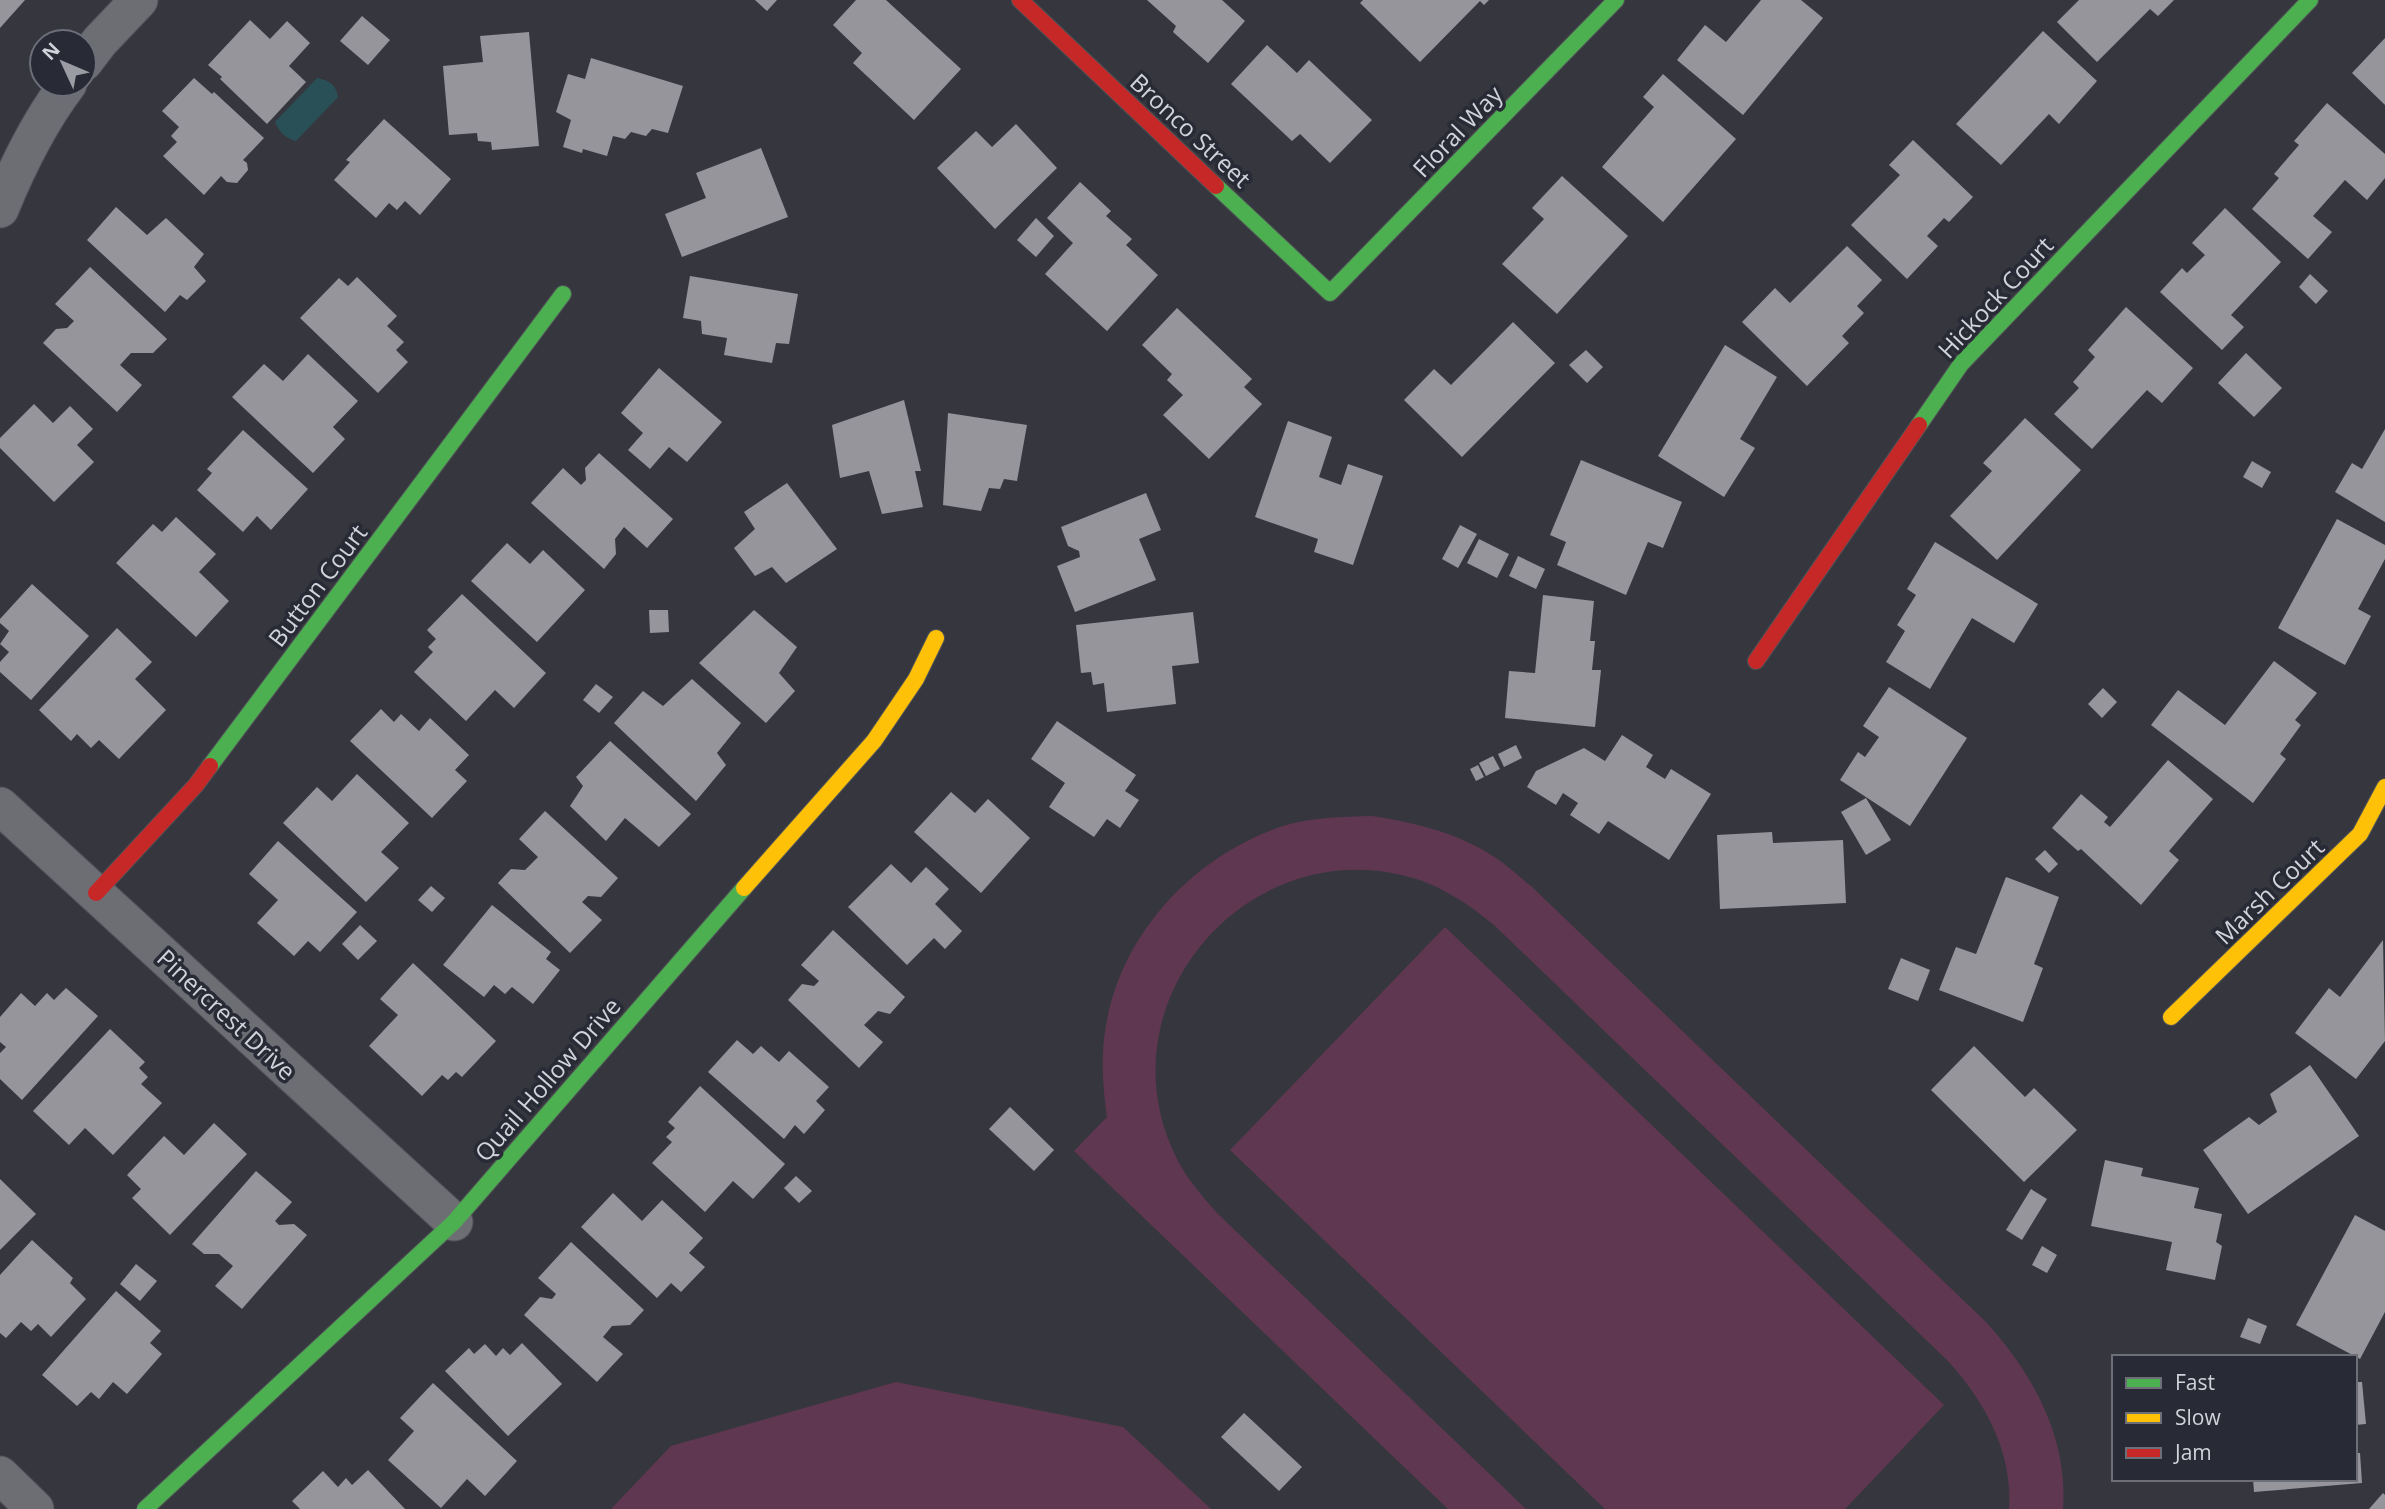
<svg xmlns="http://www.w3.org/2000/svg" width="2385" height="1509" viewBox="0 0 2385 1509" font-family="'Open Sans',sans-serif">
<style>
.green{fill:#603750}
.water{fill:#295057}
.building{fill:#96959b}
.lines{fill:none;stroke-linecap:round;stroke-linejoin:round}
.street-casing{stroke:#515358;stroke-width:39}
.fast-casing{stroke:#515358;stroke-width:18}
.slow-casing{stroke:#515358;stroke-width:18}
.jam-casing{stroke:#515358;stroke-width:18}
.street{stroke:#6d6e74;stroke-width:37}
.fast{stroke:#4caf50;stroke-width:16}
.slow{stroke:#ffc107;stroke-width:16}
.jam{stroke:#c62828;stroke-width:16}
.labels{text-anchor:middle;dominant-baseline:central;stroke-width:7;stroke-linejoin:round;paint-order:stroke}
.street-label{font-size:24px;fill:#d1d3db;stroke:#282a36}
</style>
<rect width="100%" height="100%" fill="#36373e"/>
<g class="green">
<path d="M1372 816C1416 823 1459 833 1496 858 1508 866 1519 877 1531 886L1986 1322C2033 1374 2068 1437 2063 1509H2009C2013 1452 1985 1402 1948 1361L1494 925C1466 902 1437 883 1402 875 1240 838 1102 1007 1176 1157 1186 1178 1202 1196 1217 1213L1526 1509H1448L1074 1151 1107 1117C1104 1096 1102 1075 1103 1053 1108 948 1185 859 1283 826 1312 817 1343 817 1372 816Z"/>
<polygon points="1445,927 1944,1405 1845,1509 1605,1509 1230,1150"/>
<polygon points="896,1382 1123,1427 1211,1509 611,1509 671,1446"/>
</g>
<path class="water" d="M317 78C329 80 336 85 338 97L296 141C285 138 280 133 275 122Z"/>
<g class="building">
<polygon points="0,0 25,0 0,28"/>
<polygon points="755,0 777,0 767,11"/>
<polygon points="856,0 886,0 961,69 914,120 853,63 862,53 833,25"/>
<polygon points="1147,0 1222,0 1245,21 1208,63 1173,32 1176,26"/>
<polygon points="1363,0 1489,0 1484,5 1480,1 1420,62 1360,3"/>
<polygon points="1761,0 1801,0 1823,18 1743,115 1677,60 1705,25 1726,42"/>
<polygon points="2079,0 2174,0 2158,16 2150,9 2097,62 2057,22"/>
<polygon points="362,16 390,40 368,65 340,41"/>
<polygon points="250,20 270,39 287,21 310,43 289,66 306,82 267,124 220,79 222,77 208,65"/>
<polygon points="2043,31 2097,81 2059,124 2049,114 2001,165 1956,124"/>
<polygon points="529,32 539,146 492,150 491,142 478,141 477,133 449,135 443,66 483,62 480,36"/>
<polygon points="2385,38 2385,105 2352,73"/>
<polygon points="1267,45 1297,73 1309,60 1372,120 1330,163 1300,134 1292,141 1231,84"/>
<polygon points="591,58 683,86 668,133 652,129 646,136 631,132 625,139 613,136 607,156 583,149 582,153 563,147 571,120 556,112 568,74 585,79"/>
<polygon points="1663,74 1736,139 1663,222 1602,167 1654,107 1643,97"/>
<polygon points="194,78 212,94 214,92 264,138 243,160 247,163 248,170 237,183 227,182 221,176 204,195 163,156 177,142 171,136 179,127 162,111"/>
<polygon points="2327,103 2385,154 2385,178 2367,200 2345,180 2313,216 2332,232 2308,259 2252,209 2279,178 2274,174 2299,145 2294,141"/>
<polygon points="384,119 451,179 420,215 405,201 397,210 389,203 376,218 334,180 350,162 346,160"/>
<polygon points="1016,124 1057,168 995,229 937,168 976,131 992,147"/>
<polygon points="1913,140 1973,197 1949,222 1944,218 1927,236 1938,246 1907,279 1851,225 1900,175 1889,165"/>
<polygon points="761,148 788,217 682,257 665,214 706,198 696,173"/>
<polygon points="1562,176 1628,236 1557,314 1502,264 1544,219 1532,208"/>
<polygon points="1080,182 1111,211 1106,216 1132,239 1126,245 1158,275 1107,331 1045,274 1073,243 1047,218"/>
<polygon points="116,207 147,235 166,218 204,254 194,267 206,281 187,300 180,295 165,312 87,240"/>
<polygon points="2225,208 2281,262 2231,315 2244,327 2222,350 2160,292 2182,268 2187,273 2205,255 2192,243"/>
<polygon points="1036,218 1054,236 1036,257 1017,240"/>
<polygon points="1847,246 1882,280 1857,306 1864,313 1842,336 1849,343 1807,386 1742,322 1775,288 1790,303"/>
<polygon points="90,267 167,339 153,353 131,353 120,365 142,385 117,412 43,343 56,329 67,328 74,321 55,304"/>
<polygon points="2310,274 2328,291 2316,304 2299,287"/>
<polygon points="690,276 798,294 789,344 776,343 772,363 724,355 727,338 702,334 701,321 683,318"/>
<polygon points="357,277 397,316 387,326 404,342 396,350 408,362 378,393 300,318 339,278 348,286"/>
<polygon points="2126,307 2193,368 2162,403 2147,390 2092,449 2054,414 2079,388 2073,382 2095,357 2088,350"/>
<polygon points="1177,308 1252,379 1244,387 1262,404 1209,459 1163,415 1183,395 1167,380 1172,374 1142,345"/>
<polygon points="1513,322 1555,363 1462,457 1404,400 1434,369 1451,385"/>
<polygon points="1725,345 1777,377 1740,439 1755,448 1724,497 1658,456"/>
<polygon points="1586,350 1603,367 1587,383 1569,365"/>
<polygon points="2246,353 2282,388 2254,417 2218,383"/>
<polygon points="308,354 358,401 333,427 345,439 313,473 232,397 264,364 283,381"/>
<polygon points="659,368 722,422 687,462 669,447 650,469 628,450 643,433 621,413"/>
<polygon points="904,400 921,471 915,471 923,507 882,514 869,471 840,478 832,425"/>
<polygon points="34,404 53,423 70,406 93,429 77,445 94,462 54,502 0,448 0,438"/>
<polygon points="948,413 1027,425 1017,481 1004,479 1000,489 989,488 981,511 943,505"/>
<polygon points="2025,418 2081,470 1997,560 1950,516 1992,471 1983,463"/>
<polygon points="1288,421 1332,437 1319,477 1341,485 1348,464 1383,476 1353,565 1314,552 1318,539 1255,517"/>
<polygon points="2385,429 2385,522 2335,492 2352,463 2362,469"/>
<polygon points="243,430 308,489 271,530 257,516 243,532 197,490 212,473 207,469"/>
<polygon points="599,453 673,519 647,548 624,527 615,539 616,554 604,569 531,503 563,468 581,485 586,480 585,468"/>
<polygon points="1581,460 1682,502 1663,548 1648,542 1626,595 1557,565 1566,542 1550,535"/>
<polygon points="2252,461 2271,472 2262,488 2243,477"/>
<polygon points="787,483 837,549 786,583 772,567 755,576 734,548 755,529 744,512"/>
<polygon points="1146,493 1161,530 1139,539 1156,580 1075,612 1057,566 1080,557 1079,551 1068,546 1061,527"/>
<polygon points="176,517 216,554 199,572 229,601 196,637 116,563 153,524 162,532"/>
<polygon points="2337,519 2385,545 2385,559 2358,609 2371,616 2345,665 2278,628"/>
<polygon points="1460,525 1477,534 1458,568 1442,559"/>
<polygon points="1479,539 1509,554 1497,578 1467,563"/>
<polygon points="1935,542 2038,604 2014,643 1972,618 1930,689 1886,662 1905,631 1897,625 1916,595 1907,589"/>
<polygon points="507,543 530,564 543,550 585,590 537,642 471,581"/>
<polygon points="1518,556 1545,569 1536,589 1509,576"/>
<polygon points="32,584 89,636 31,700 0,672 0,662 9,652 0,644 9,631 0,623 0,619"/>
<polygon points="462,594 546,673 514,708 495,690 466,721 414,672 433,652 428,647 436,639 427,630"/>
<polygon points="1543,595 1594,601 1590,641 1595,641 1592,670 1601,670 1595,727 1505,718 1509,671 1535,673"/>
<polygon points="649,610 668,610 669,632 650,633"/>
<polygon points="754,610 797,647 779,673 795,691 766,723 699,663"/>
<polygon points="1193,612 1199,663 1172,666 1176,704 1107,712 1104,683 1093,685 1091,672 1081,673 1076,625"/>
<polygon points="117,628 152,662 135,679 166,710 119,759 99,740 91,748 77,734 71,741 39,710"/>
<polygon points="2274,661 2317,693 2295,720 2301,725 2280,754 2286,759 2253,803 2151,725 2178,690 2225,725"/>
<polygon points="692,679 741,723 717,753 726,765 696,801 614,723 643,691 663,706"/>
<polygon points="596,684 613,697 599,713 583,700"/>
<polygon points="1889,687 1967,738 1910,826 1840,780 1858,752 1865,757 1879,737 1863,726"/>
<polygon points="2103,688 2117,702 2102,718 2088,704"/>
<polygon points="381,709 394,722 401,714 419,731 430,718 469,755 455,770 467,781 432,818 350,741"/>
<polygon points="1057,721 1136,775 1125,791 1139,800 1120,828 1107,819 1094,837 1049,807 1065,783 1031,759"/>
<polygon points="1622,735 1653,755 1646,767 1665,779 1671,769 1711,794 1669,860 1608,821 1599,834 1570,815 1578,803 1563,793 1556,805 1527,787 1536,771 1584,748 1605,761"/>
<polygon points="610,741 691,814 659,847 625,818 606,841 570,806 583,786 576,777"/>
<polygon points="1516,745 1522,758 1504,767 1498,754"/>
<polygon points="1493,756 1500,769 1486,776 1479,763"/>
<polygon points="2168,760 2213,799 2169,851 2179,860 2141,905 2081,849 2078,851 2052,828 2081,794 2108,817 2104,822 2110,827"/>
<polygon points="1478,765 1484,777 1476,781 1470,769"/>
<polygon points="357,774 409,823 381,852 399,868 366,902 283,823 317,787 332,801"/>
<polygon points="951,792 975,813 988,799 1030,838 981,893 914,832"/>
<polygon points="1866,798 1891,840 1866,855 1841,812"/>
<polygon points="545,811 618,878 601,897 588,896 582,902 602,920 570,953 498,883 511,869 525,870 538,857 519,839"/>
<polygon points="1772,832 1773,843 1843,840 1846,903 1720,909 1717,835"/>
<polygon points="278,841 357,912 320,952 308,941 294,956 257,923 278,900 249,874"/>
<polygon points="2045,850 2058,864 2049,873 2035,859"/>
<polygon points="891,864 911,883 926,867 949,889 935,904 962,931 945,949 934,938 907,965 848,907"/>
<polygon points="2006,877 2059,897 2034,964 2043,968 2023,1022 1939,990 1956,947 1976,954"/>
<polygon points="431,886 445,898 432,912 418,900"/>
<polygon points="492,905 551,952 546,959 560,970 533,1004 512,987 505,994 494,985 484,997 443,965"/>
<polygon points="360,925 377,941 358,960 342,944"/>
<polygon points="833,930 905,997 890,1014 878,1011 864,1025 883,1042 859,1068 788,1000 802,984 814,986 819,981 801,965"/>
<polygon points="2383,940 2385,1041 2356,1079 2295,1033 2329,988 2340,997"/>
<polygon points="1901,958 1930,970 1918,1001 1888,989"/>
<polygon points="413,963 496,1041 462,1077 456,1072 448,1080 442,1075 422,1096 369,1046 398,1015 380,999"/>
<polygon points="66,988 98,1016 22,1100 0,1079 0,1053 6,1047 0,1042 0,1017 21,993 35,1006 47,993 54,1000"/>
<polygon points="110,1029 145,1062 139,1068 148,1077 141,1084 162,1103 113,1155 85,1128 69,1145 33,1111"/>
<polygon points="737,1040 753,1054 761,1046 779,1062 789,1051 829,1087 816,1101 825,1110 804,1134 795,1125 784,1139 708,1072"/>
<polygon points="1974,1046 2025,1097 2034,1088 2077,1130 2024,1182 1931,1090"/>
<polygon points="2310,1065 2359,1136 2248,1214 2203,1150 2249,1117 2259,1125 2277,1112 2270,1094"/>
<polygon points="700,1086 785,1164 753,1199 733,1181 705,1212 652,1163 672,1142 666,1137 675,1128 668,1122"/>
<polygon points="1010,1107 1054,1150 1034,1171 989,1129"/>
<polygon points="214,1123 247,1154 170,1235 132,1198 141,1189 127,1175 164,1136 184,1155"/>
<polygon points="2105,1160 2143,1168 2141,1176 2199,1188 2194,1208 2222,1214 2216,1242 2222,1246 2215,1280 2166,1270 2172,1242 2091,1226"/>
<polygon points="256,1171 292,1202 275,1221 279,1225 294,1224 307,1235 242,1309 215,1286 233,1266 219,1254 204,1254 192,1244"/>
<polygon points="796,1176 812,1191 799,1203 784,1188"/>
<polygon points="0,1179 36,1214 0,1250"/>
<polygon points="2031,1189 2047,1199 2022,1240 2006,1230"/>
<polygon points="613,1193 642,1221 662,1200 703,1238 689,1253 705,1267 681,1292 671,1283 657,1298 581,1227"/>
<polygon points="2355,1215 2385,1231 2385,1312 2360,1359 2296,1325"/>
<polygon points="32,1240 73,1278 70,1283 86,1299 51,1337 38,1324 31,1331 21,1322 6,1338 0,1333 0,1275"/>
<polygon points="571,1242 644,1310 630,1325 612,1326 603,1337 623,1354 597,1382 524,1315 540,1297 552,1299 556,1294 538,1278"/>
<polygon points="2042,1246 2057,1255 2047,1273 2032,1265"/>
<polygon points="136,1264 157,1281 140,1301 120,1284"/>
<polygon points="116,1291 161,1331 150,1343 162,1354 127,1394 113,1382 99,1399 91,1392 77,1406 42,1375"/>
<polygon points="2248,1318 2267,1326 2260,1344 2240,1337"/>
<polygon points="522,1343 562,1384 508,1436 445,1371 469,1348 474,1354 485,1344 496,1356 503,1348 510,1355"/>
<polygon points="2355,1382 2362,1382 2366,1424 2355,1425"/>
<polygon points="433,1383 517,1461 485,1496 467,1479 441,1508 388,1460 414,1431 400,1418"/>
<polygon points="1244,1413 1302,1467 1279,1491 1221,1437"/>
<polygon points="2355,1453 2360,1453 2362,1483 2254,1492 2253,1479 2355,1479"/>
<polygon points="368,1470 405,1509 300,1509 292,1501 323,1471 338,1487 346,1478 352,1485"/>
<polygon points="2383,1493 2385,1495 2385,1509 2369,1509"/>
</g>
<g class="lines">
<g class="street-casing">
<g id="street">
<polyline points="84,62 100,41 139,0"/>
<path d="M0 209C18 165 39 122 68 84"/>
<polyline points="0,806 454,1222"/>
<polyline points="0,1475 35,1509"/>
</g>
</g>
<g class="fast-casing">
<g id="fast">
<polyline points="1216,186 1330,293 1616,0"/>
<polyline points="1919,425 1961,364 2310,0"/>
<polyline points="210,766 563,294"/>
<polyline points="145,1509 454,1222 744,888"/>
</g>
</g>
<g class="slow-casing">
<g id="slow">
<polyline points="744,888 874,741 916,679 936,638"/>
<polyline points="2171,1017 2360,834 2385,787"/>
</g>
</g>
<g class="jam-casing">
<g id="jam">
<polyline points="1020,0 1216,186"/>
<polyline points="1756,661 1919,425"/>
<polyline points="96,893 196,785 210,766"/>
</g>
</g>
<use href="#street" class="street"/>
<use href="#fast" class="fast"/>
<use href="#slow" class="slow"/>
<use href="#jam" class="jam"/>
</g>
<g class="labels">
<g class="street-label">
<text transform="translate(1191 130) rotate(43)">Bronco Street</text>
<text transform="translate(1457 131) rotate(-46)">Floral Way</text>
<text transform="translate(1995 297) rotate(-47)">Hickock Court</text>
<text transform="translate(317 585) rotate(-53)">Button Court</text>
<text transform="translate(2269 891) rotate(-44)">Marsh Court</text>
<text transform="translate(227 1014) rotate(43)">Pinercrest Drive</text>
<text transform="translate(547 1079) rotate(-49)">Quail Hollow Drive</text>
</g>
</g>
<rect x="2112" y="1355" width="245" height="126" fill="#282a36" stroke="#6c6e78" stroke-width="2"/>
<rect x="2126" y="1378" width="35" height="10" fill="#4caf50" stroke="#6c6e78" stroke-width="2"/>
<text x="2175" y="1390" font-size="21" fill="#d1d3db">Fast</text>
<rect x="2126" y="1413" width="35" height="10" fill="#ffc107" stroke="#6c6e78" stroke-width="2"/>
<text x="2175" y="1425" font-size="21" fill="#d1d3db">Slow</text>
<rect x="2126" y="1448" width="35" height="10" fill="#c62828" stroke="#6c6e78" stroke-width="2"/>
<text x="2175" y="1460" font-size="21" fill="#d1d3db">Jam</text>
<g transform="translate(63 63) rotate(314)"><circle r="33" fill="#282a36" stroke="#6c6e78" stroke-width="2"/>
<path d="M0-5L12 26L0 18L-12 26Z" fill="#9b9ca4"/>
<text y="-10" font-size="19" font-weight="bold" text-anchor="middle" fill="#d1d3db">N</text>
</g>
</svg>
